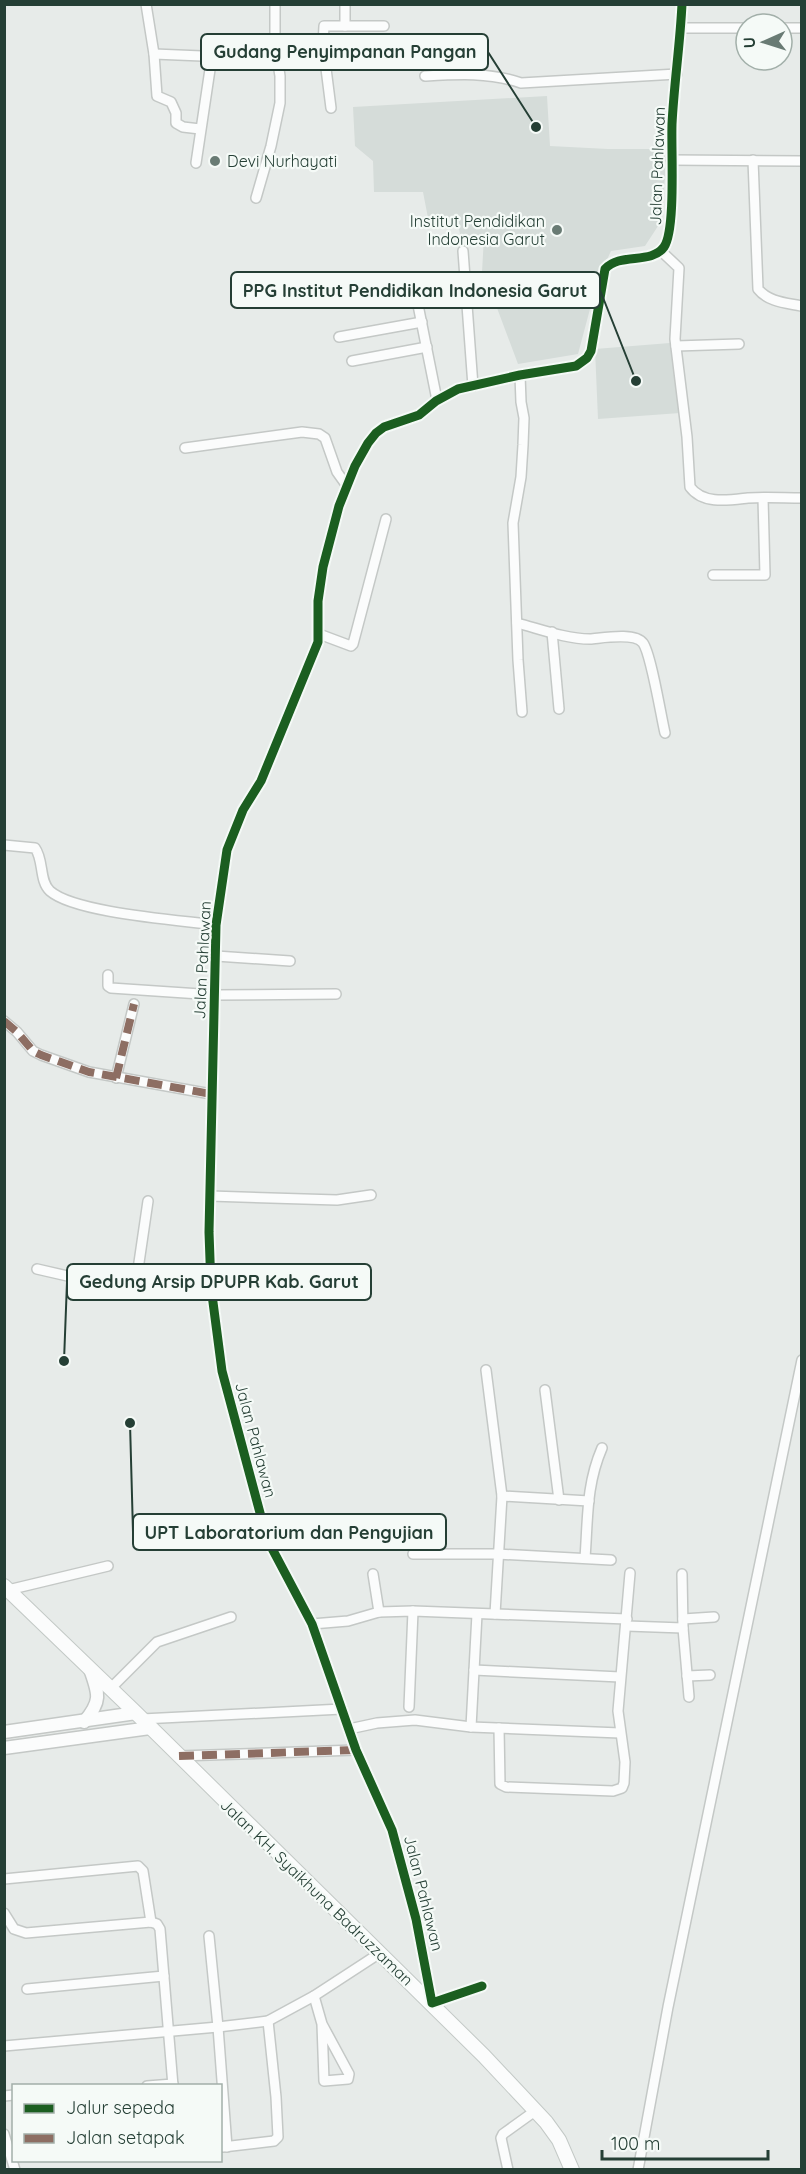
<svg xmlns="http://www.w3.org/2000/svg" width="806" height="2174" viewBox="0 0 806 2174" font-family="Quicksand,sans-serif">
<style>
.built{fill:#d5dcd9}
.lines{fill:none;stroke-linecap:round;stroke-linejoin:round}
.minor-casing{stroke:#c4c8c6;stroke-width:12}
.tertiary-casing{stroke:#c4c8c6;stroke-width:15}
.secondary-casing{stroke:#c3c9c6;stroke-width:16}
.minor{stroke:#fbfcfc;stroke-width:9}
.tertiary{stroke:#fbfcfc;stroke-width:12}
.secondary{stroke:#fbfcfc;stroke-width:14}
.quiet{stroke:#8d6e63;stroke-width:8;stroke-dasharray:15 8;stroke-linecap:butt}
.cycleway-casing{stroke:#f5faf7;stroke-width:13}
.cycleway{stroke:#1b5e20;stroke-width:9}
.poi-dot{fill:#697b74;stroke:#f5faf7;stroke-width:2}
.labels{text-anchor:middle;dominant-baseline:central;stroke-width:4.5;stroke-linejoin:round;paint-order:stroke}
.poi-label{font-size:16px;fill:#253f35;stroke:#f5faf7;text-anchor:start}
.street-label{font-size:16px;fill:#253f35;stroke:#f5faf7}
.leader{fill:none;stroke:#253f35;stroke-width:2}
.callout-dot{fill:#253f35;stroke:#f5faf7;stroke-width:2}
.callout{fill:#f5faf7;stroke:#253f35;stroke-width:2}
.callout-label{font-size:18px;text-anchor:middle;font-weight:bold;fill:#253f35}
</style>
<rect width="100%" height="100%" fill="#e7ebe9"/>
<g class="built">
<polygon points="547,96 550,146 608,149 665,149 665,177 660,223 645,246 611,251 598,279 578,354 518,364 491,292 493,276 482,272 484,237 461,239 458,224 428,218 423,192 374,192 373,161 355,146 353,107"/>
<polygon points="670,343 680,413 598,419 595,349"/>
</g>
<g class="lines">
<g class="minor-casing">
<g id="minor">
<polyline points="146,4 154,54 157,96 171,102 176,113 176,123 183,127 200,129"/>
<polyline points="345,26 345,4"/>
<polyline points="681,28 746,28"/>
<polyline points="782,28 802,28"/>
<polyline points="275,45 323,45 331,108"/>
<polyline points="323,45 324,26 384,26"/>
<polyline points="154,54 277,59"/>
<path d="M425 76C458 74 489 72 521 83L677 74"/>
<polyline points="671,160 802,161"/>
<path d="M753 160 758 289C768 302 787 303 801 306"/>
<polyline points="196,163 212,56"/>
<polyline points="256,198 271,146 280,103 280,76 275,45 275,4"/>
<polyline points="463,251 473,386"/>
<path d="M661 251 679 268 675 339 687 437 690 487C703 505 730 500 748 498 766 497 784 498 802 498"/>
<polyline points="414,285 437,400"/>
<polyline points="339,337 422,322"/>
<polyline points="676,346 739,344"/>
<polyline points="352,361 427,347"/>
<polyline points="520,375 521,402 524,418 523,445 521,477 513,523 518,660 522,712"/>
<polyline points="185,448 302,432 319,434 325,438 337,472 347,486"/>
<polyline points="713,575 765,575 763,498"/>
<path d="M517 623C540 629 566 639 590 639 603 638 635 632 643 643 651 654 661 716 665 733"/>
<polyline points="552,632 559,709"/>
<polyline points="319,634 351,646 353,644 386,519"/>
<path d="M4 845 35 848C44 860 39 881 50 891 75 913 179 920 216 925"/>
<polyline points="216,956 290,961"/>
<polyline points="108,975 108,986 111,988 215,995 336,994"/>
<polyline points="4,1021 17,1032 33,1051 41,1055 89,1072 211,1094"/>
<polyline points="116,1078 134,1004"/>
<polyline points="210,1196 337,1200 371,1195"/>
<polyline points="37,1269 85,1280 211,1287"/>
<polyline points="136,1283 148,1201"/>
<polyline points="486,1370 502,1496 495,1614"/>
<polyline points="545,1390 559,1500"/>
<polyline points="502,1496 589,1501"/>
<polyline points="413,1554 497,1554 611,1560"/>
<path d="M585 1558C588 1519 586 1485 602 1448"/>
<polyline points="373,1574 379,1612"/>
<polyline points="682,1574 683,1628 689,1697"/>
<polyline points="8,1590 108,1566"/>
<polyline points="683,1619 714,1617"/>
<polyline points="312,1624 348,1621 379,1612 413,1611 627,1619"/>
<polyline points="627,1626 683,1628"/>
<polyline points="474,1670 620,1677"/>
<polyline points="687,1676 710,1675"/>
<polyline points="110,1689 157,1642 231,1617"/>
<polyline points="409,1707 413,1611"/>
<polyline points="142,1719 342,1709"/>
<polyline points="471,1727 477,1614"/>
<polyline points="499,1728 500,1784 506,1787 613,1791 622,1788 624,1783 625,1762 618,1711 630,1573"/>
<polyline points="349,1729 377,1723 415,1720 471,1727 620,1733"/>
<polyline points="179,1756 356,1750"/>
<polyline points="4,1879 138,1866 143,1871 151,1922"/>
<polyline points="4,1913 14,1929 26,1933 151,1922 157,1924 160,1929 173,2086"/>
<polyline points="209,1936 218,2027 227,2147"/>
<path d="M482 1986 432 2003 416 1919 392 1830 356 1750 312 1624 267 1539 222 1371 211 1287 209 1232 216 925 227 850 243 810 261 781 318 642V601L323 567 339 506 355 466 368 443 376 433 384 427 419 415 436 401 458 389 520 375 576 366 587 358 591 351 605 269C620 252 651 265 664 247 676 230 671 149 672 124 674 84 680 45 682 4"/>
<polyline points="27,1989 164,1976"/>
<polyline points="314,1996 322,2024 349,2074 348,2079 324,2081 322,2024"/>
<polyline points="4,2046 218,2027 268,2021 314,1996 380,1953"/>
<polyline points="147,2086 173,2084"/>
<polyline points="4,2096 14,2095"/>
<polyline points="4,2134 15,2170"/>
<polyline points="223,2147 274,2141 278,2137 276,2097 268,2021"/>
<polyline points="508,2170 501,2138 503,2134 535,2111"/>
<polyline points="638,2170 668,2007 802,1360"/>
</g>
</g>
<g class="tertiary-casing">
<g id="tertiary">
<path d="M84 1722C102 1701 99 1694 90 1669"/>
<polyline points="4,1732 136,1713"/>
<polyline points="4,1748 150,1728"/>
</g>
</g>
<g class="secondary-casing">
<polyline id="secondary" points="4,1586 136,1713 484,2056 546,2122 559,2140 572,2170"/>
</g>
<use href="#minor" class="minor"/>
<use href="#tertiary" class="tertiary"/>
<use href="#secondary" class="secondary"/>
<g class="quiet">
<polyline points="4,1021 17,1032 33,1051 41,1055 89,1072 211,1094"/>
<polyline points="116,1078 134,1004"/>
<polyline points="179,1756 356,1750"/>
</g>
<g class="cycleway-casing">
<path id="cycleway" d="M482 1986 432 2003 416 1919 392 1830 356 1750 312 1624 267 1539 222 1371 211 1287 209 1232 216 925 227 850 243 810 261 781 318 642V601L323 567 339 506 355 466 368 443 376 433 384 427 419 415 436 401 458 389 520 375 576 366 587 358 591 351 605 269C620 252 651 265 664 247 676 230 671 149 672 124 674 84 680 45 682 4"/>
</g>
<use href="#cycleway" class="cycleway"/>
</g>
<g class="poi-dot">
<circle cx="215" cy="161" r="6"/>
<circle cx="557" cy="230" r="6"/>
</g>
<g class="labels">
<g class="poi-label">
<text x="227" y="161">Devi Nurhayati</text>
<text x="545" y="221" text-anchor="end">Institut Pendidikan<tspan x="545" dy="18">Indonesia Garut</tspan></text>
</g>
<g class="street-label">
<text transform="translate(657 166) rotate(-88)">Jalan Pahlawan</text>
<text transform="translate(202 960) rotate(-87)">Jalan Pahlawan</text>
<text transform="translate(256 1440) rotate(75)">Jalan Pahlawan</text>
<text transform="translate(317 1892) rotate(44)">Jalan KH. Syaikhuna Badruzzaman</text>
<text transform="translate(424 1893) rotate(76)">Jalan Pahlawan</text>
</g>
</g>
<path class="leader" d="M536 127L488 52M636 381L600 290M64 1361L67 1282M130 1423L133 1532"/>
<g class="callout-dot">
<circle cx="536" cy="127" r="6"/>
<circle cx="636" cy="381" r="6"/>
<circle cx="64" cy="1361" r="6"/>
<circle cx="130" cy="1423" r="6"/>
</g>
<g class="callout">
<rect x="201" y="34" width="287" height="36" rx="6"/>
<rect x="231" y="272" width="369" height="36" rx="6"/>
<rect x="67" y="1264" width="304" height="36" rx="6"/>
<rect x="133" y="1514" width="313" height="36" rx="6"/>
</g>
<g class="callout-label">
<text x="345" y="58">Gudang Penyimpanan Pangan</text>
<text x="415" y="297">PPG Institut Pendidikan Indonesia Garut</text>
<text x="219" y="1288">Gedung Arsip DPUPR Kab. Garut</text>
<text x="289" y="1539">UPT Laboratorium dan Pengujian</text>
</g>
<rect width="806" height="2174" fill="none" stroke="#253f35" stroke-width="12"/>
<rect x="12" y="2084" width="210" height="78" fill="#f5faf7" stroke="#a2afa9" stroke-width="1.5"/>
<rect x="24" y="2104" width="30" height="9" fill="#1b5e20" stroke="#a2afa9" stroke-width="1.5"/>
<text x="66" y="2114" font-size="18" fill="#253f35">Jalur sepeda</text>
<rect x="24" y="2134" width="30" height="9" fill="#8d6e63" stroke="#a2afa9" stroke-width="1.5"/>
<text x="66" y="2144" font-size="18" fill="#253f35">Jalan setapak</text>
<g transform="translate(764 42) rotate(267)"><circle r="28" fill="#f5faf7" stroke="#a2afa9" stroke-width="1.5"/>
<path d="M0-4.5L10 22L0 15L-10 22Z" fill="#697b74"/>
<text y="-9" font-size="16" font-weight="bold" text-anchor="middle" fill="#253f35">U</text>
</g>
<path d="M602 2150v9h166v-9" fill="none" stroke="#253f35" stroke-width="3"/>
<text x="611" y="2150" font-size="18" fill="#253f35" stroke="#f5faf7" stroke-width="4.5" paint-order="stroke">100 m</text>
</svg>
